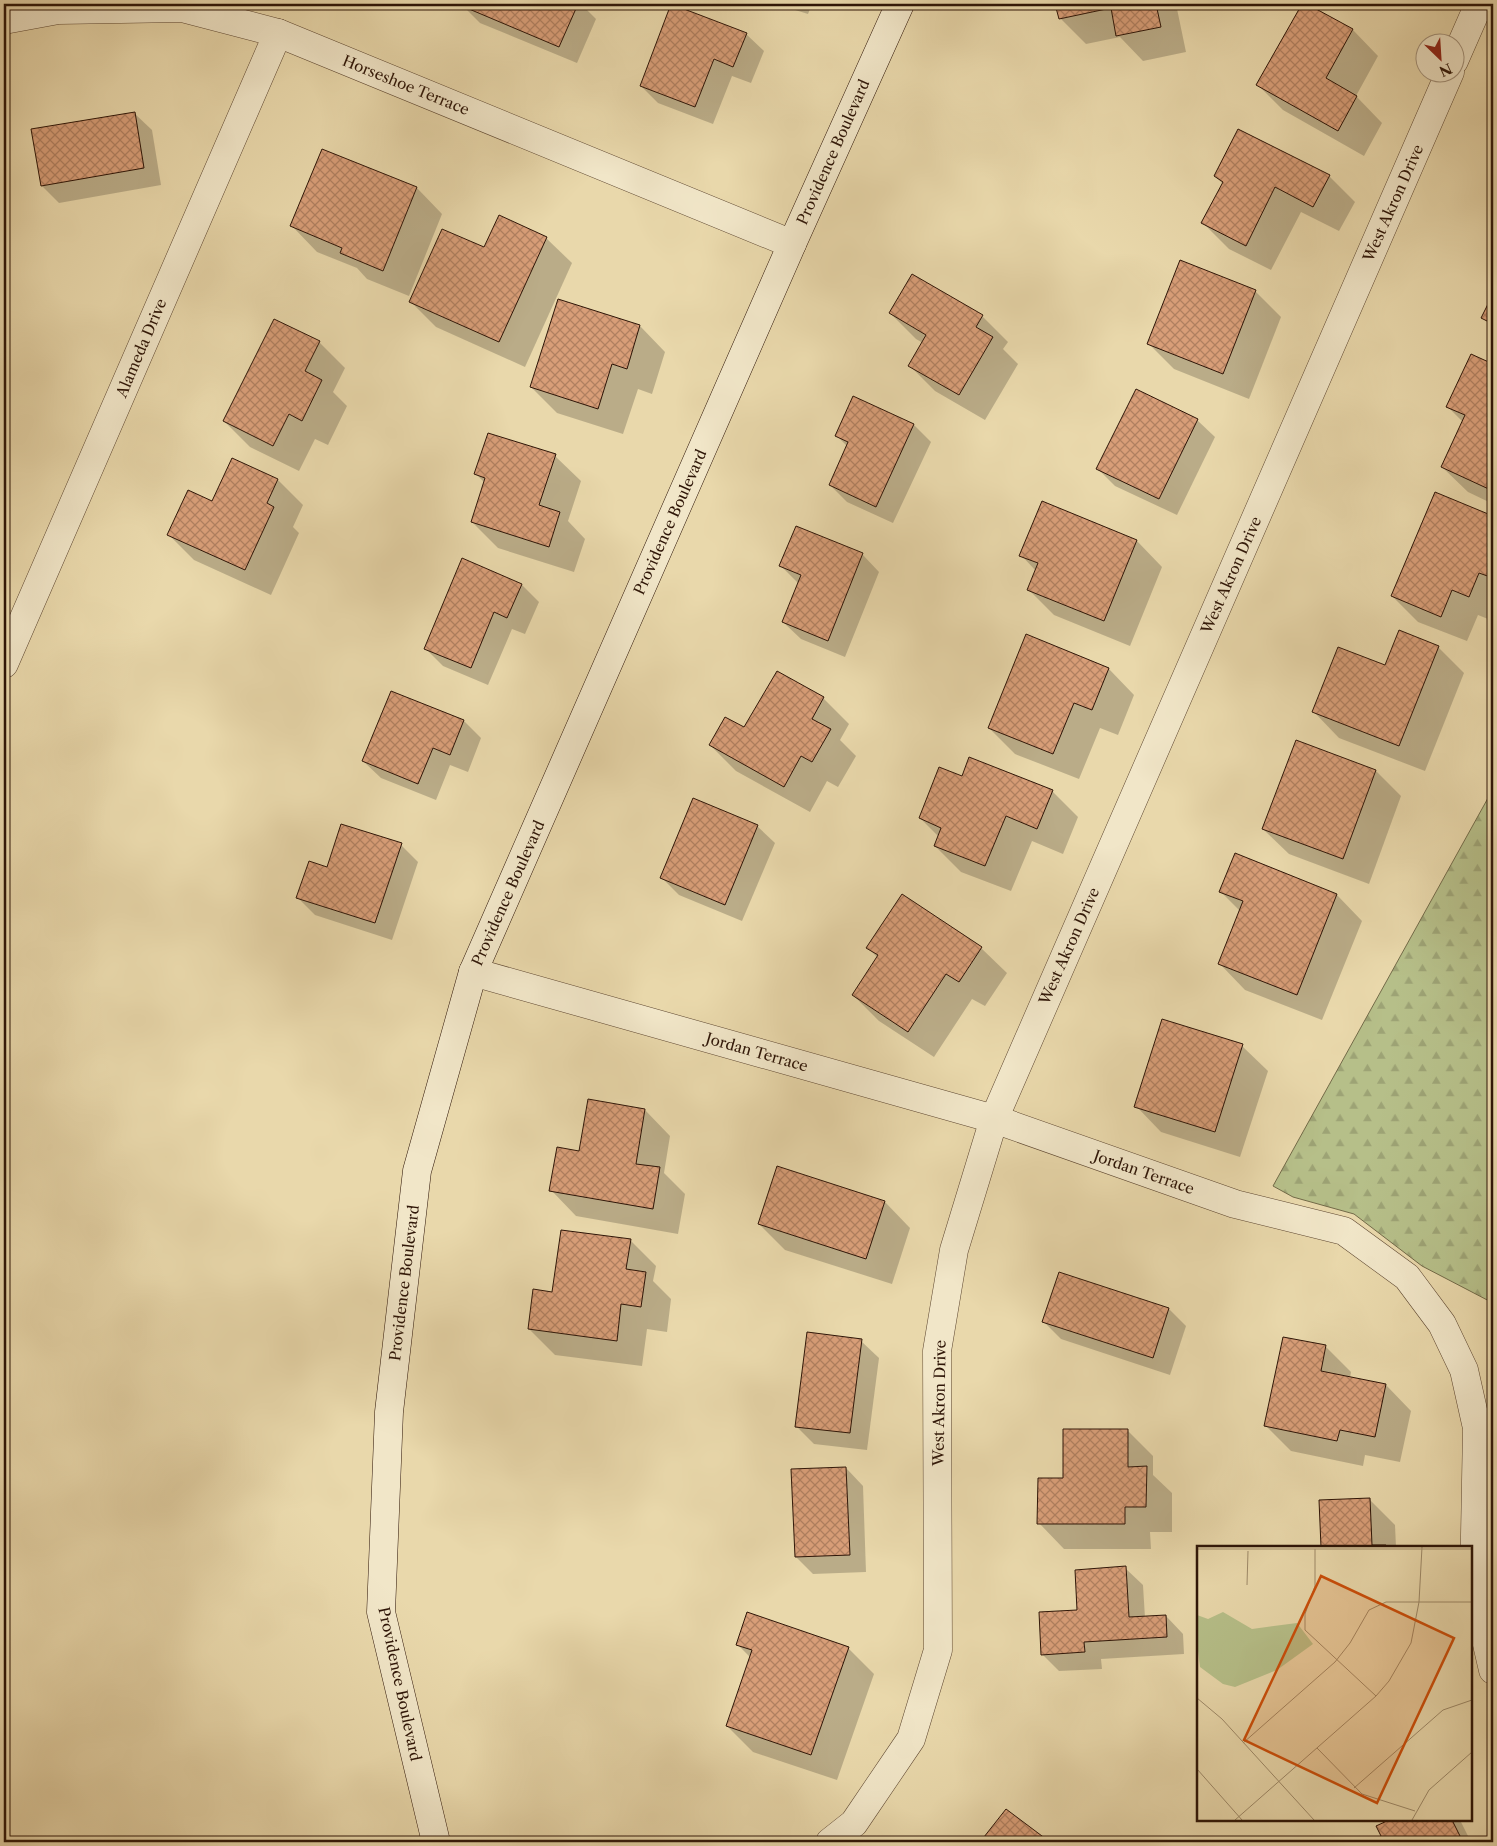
<svg xmlns="http://www.w3.org/2000/svg" width="1497" height="1846" viewBox="0 0 1497 1846" font-family="'Libre Caslon Text',serif">
<style>
.forest{fill:url(#forest-firs);stroke:#726a48}
.shadow{fill:#0003}
.building{fill:url(#building-cross-hatch);stroke:#2e1507}
.lines{fill:none;stroke-linecap:round;stroke-linejoin:round}
.minor-casing{stroke:#5d4630;stroke-width:29}
.secondary-casing{stroke:#2e1507;stroke-width:29}
.minor{stroke:#f1e6c8;stroke-width:28}
.secondary{stroke:#f1e6c8;stroke-width:28}
.labels{text-anchor:middle;dominant-baseline:central;stroke-width:4;stroke-linejoin:round;paint-order:stroke}
.street-label{font-size:15px;fill:#2e1507;stroke:#f1e6c8}
.inset-road{fill:none;stroke:#9e8a69;stroke-width:1}
.view{fill:#cc4f0b;fill-opacity:0.15;stroke:#cc4f0b;stroke-width:2.5}
.inset-edge{fill:none;stroke:#2e1507;stroke-width:2.5}
</style>
<defs>
<pattern id="forest-firs" width="22" height="20" patternUnits="userSpaceOnUse" patternTransform="scale(1.25)"><rect width="22" height="20" fill="#b6bf89"/><path d="M5 1l3.5 6h-7zM16 11l3.5 6h-7z" fill="#9da375"/></pattern>
<pattern id="building-cross-hatch" width="8" height="8" patternUnits="userSpaceOnUse" patternTransform="scale(1.25)"><rect width="8" height="8" fill="#d89e78"/><path d="M0 0l8 8M0 8l8-8" fill="none" stroke="#b08060"/></pattern>
</defs>
<rect width="100%" height="100%" fill="#e9d8ab"/>
<filter id="stains"><feTurbulence type="fractalNoise" baseFrequency=".004" numOctaves="4"/><feColorMatrix values="0 0 0 0 .2 0 0 0 0 .09 0 0 0 0 .02 0 0 0 .5 -.17"/></filter>
<radialGradient id="worn" r=".72"><stop offset=".6" stop-color="#630" stop-opacity="0"/><stop offset="1" stop-color="#630" stop-opacity=".3"/></radialGradient>
<polygon class="forest" points="1493,789 1493,1303 1422,1266 1354,1214 1293,1197 1273,1186"/>
<g class="shadow">
<polygon points="464,4 581,4 596,19 577,63 480,23 463,6"/>
<polygon points="776,4 812,4 808,14"/>
<polygon points="1057,4 1176,4 1186,52 1143,61 1120,37 1086,44 1060,18"/>
<polygon points="1303,4 1353,30 1378,56 1356,96 1382,123 1364,156 1283,110 1258,85"/>
<polygon points="746,34 764,51 751,83 732,76 713,124 658,103 641,86"/>
<polygon points="134,113 152,130 161,185 59,203 42,186"/>
<polygon points="1215,176 1329,176 1355,202 1339,231 1301,212 1271,270 1229,249 1203,223 1223,184"/>
<polygon points="417,188 442,214 409,296 367,279 357,268 317,252 292,226"/>
<polygon points="546,238 572,263 525,367 436,327 410,301 485,249"/>
<polygon points="1255,291 1281,317 1249,399 1174,369 1148,343"/>
<polygon points="1493,297 1493,328 1483,317"/>
<polygon points="890,313 982,316 1008,342 1003,349 1018,364 985,420 935,391 909,365 923,343 916,339"/>
<polygon points="640,326 665,352 652,394 638,389 623,434 557,413 531,387"/>
<polygon points="319,342 345,368 333,392 347,406 328,445 315,439 299,471 250,447 224,421"/>
<polygon points="1472,356 1493,366 1493,504 1468,492 1442,467 1463,422 1448,407"/>
<polygon points="854,398 914,425 931,442 893,523 847,502 830,485 848,447 837,436"/>
<polygon points="1197,420 1215,437 1177,515 1115,486 1098,469"/>
<polygon points="555,456 581,481 568,521 585,539 574,572 498,548 472,522 485,483 476,474"/>
<polygon points="278,480 303,505 293,527 299,533 271,595 194,560 168,534 213,503"/>
<polygon points="1435,494 1493,518 1493,621 1478,615 1467,641 1418,622 1392,596"/>
<polygon points="1042,503 1137,541 1162,567 1130,646 1054,615 1029,590 1036,571 1021,555"/>
<polygon points="862,554 879,572 845,657 801,639 783,622 799,584 781,566"/>
<polygon points="522,585 539,602 525,634 512,629 488,685 443,666 426,649"/>
<polygon points="1027,636 1109,669 1134,695 1118,735 1100,728 1079,779 1015,754 989,728"/>
<polygon points="1438,647 1464,673 1425,771 1339,738 1314,712"/>
<polygon points="391,692 464,721 481,738 468,772 450,765 436,800 381,778 363,761"/>
<polygon points="823,698 849,724 840,740 856,756 838,787 827,781 810,812 736,771 710,745"/>
<polygon points="1376,771 1401,796 1369,884 1289,854 1263,829"/>
<polygon points="962,777 1052,791 1078,817 1063,854 1032,841 1011,891 961,872 935,846 939,837 920,818"/>
<polygon points="757,826 775,843 742,921 679,895 662,878"/>
<polygon points="401,845 418,862 392,940 315,915 298,898"/>
<polygon points="1221,892 1337,895 1362,921 1322,1020 1245,990 1220,964 1241,912"/>
<polygon points="868,948 981,948 1007,973 985,1006 972,999 934,1057 879,1021 853,995 878,958"/>
<polygon points="1242,1046 1268,1071 1240,1157 1161,1132 1136,1106"/>
<polygon points="645,1110 670,1136 664,1173 685,1194 678,1234 576,1216 551,1190 580,1152"/>
<polygon points="885,1202 910,1228 892,1284 785,1250 759,1224"/>
<polygon points="630,1240 656,1266 653,1281 671,1299 667,1332 647,1329 642,1366 555,1355 529,1329 553,1293"/>
<polygon points="1169,1309 1186,1326 1170,1375 1061,1339 1044,1322"/>
<polygon points="861,1341 879,1358 867,1450 814,1444 796,1426"/>
<polygon points="1325,1346 1351,1372 1350,1378 1386,1385 1411,1411 1400,1462 1365,1455 1363,1466 1291,1451 1266,1426"/>
<polygon points="1127,1430 1153,1456 1153,1475 1172,1493 1172,1532 1150,1532 1151,1549 1064,1549 1039,1523 1064,1479"/>
<polygon points="846,1468 863,1486 866,1572 813,1574 796,1557"/>
<polygon points="1369,1499 1395,1525 1396,1547 1323,1547 1321,1501"/>
<polygon points="1125,1568 1143,1585 1145,1618 1166,1616 1183,1634 1184,1654 1101,1659 1102,1669 1059,1671 1042,1654 1079,1611"/>
<polygon points="737,1644 848,1648 874,1674 837,1780 753,1752 727,1726 751,1658"/>
<polygon points="1007,1810 1048,1842 982,1842"/>
<polygon points="1392,1820 1460,1820 1471,1842 1385,1842 1378,1827"/>
</g>
<g class="building">
<polygon points="463,4 578,4 559,47 462,6"/>
<polygon points="671,4 747,33 733,67 714,59 695,107 640,86"/>
<polygon points="1055,4 1156,4 1161,27 1116,36 1111,8 1059,19"/>
<polygon points="1302,4 1307,4 1353,29 1326,78 1357,96 1338,131 1256,85"/>
<polygon points="135,112 144,168 41,186 31,129"/>
<polygon points="1238,129 1330,175 1313,207 1275,187 1246,246 1201,223 1223,182 1214,176"/>
<polygon points="322,149 417,187 383,271 340,253 342,248 290,226"/>
<polygon points="499,215 547,237 499,342 409,302 442,229 484,247"/>
<polygon points="1180,260 1256,290 1223,374 1147,344"/>
<polygon points="912,274 983,315 976,327 993,337 959,395 908,366 926,335 889,313"/>
<polygon points="1493,294 1493,324 1481,318"/>
<polygon points="558,299 640,325 627,369 612,364 598,409 530,387"/>
<polygon points="274,319 320,341 305,371 322,380 302,421 289,414 273,446 223,421"/>
<polygon points="1471,354 1493,364 1493,491 1441,467 1465,415 1446,407"/>
<polygon points="1136,389 1198,419 1159,499 1096,469"/>
<polygon points="853,396 914,424 876,507 829,485 848,442 835,436"/>
<polygon points="488,433 556,454 539,505 560,512 549,547 471,522 485,478 474,474"/>
<polygon points="232,458 278,479 267,503 274,507 245,570 167,535 188,490 212,501"/>
<polygon points="1435,492 1493,516 1493,578 1479,573 1469,597 1452,590 1441,617 1391,596"/>
<polygon points="1042,501 1137,540 1104,621 1027,590 1038,563 1019,556"/>
<polygon points="796,526 863,553 828,641 782,622 801,575 779,566"/>
<polygon points="462,558 522,584 507,618 494,612 471,668 424,649"/>
<polygon points="1399,630 1439,646 1399,746 1312,712 1338,647 1385,665"/>
<polygon points="1026,634 1109,668 1092,710 1074,703 1053,754 988,728"/>
<polygon points="777,671 824,697 812,719 831,729 812,762 801,756 784,787 709,745 725,717 744,727"/>
<polygon points="391,691 464,720 450,755 433,748 418,784 362,761"/>
<polygon points="1296,740 1376,770 1343,859 1262,829"/>
<polygon points="969,757 1053,790 1037,829 1006,816 985,866 934,846 941,828 919,818 939,767 962,776"/>
<polygon points="693,798 758,825 725,905 660,878"/>
<polygon points="341,824 402,843 375,923 296,898 309,861 327,867"/>
<polygon points="1235,853 1337,894 1297,995 1218,964 1243,901 1219,892"/>
<polygon points="902,894 982,947 959,982 946,974 908,1032 852,995 878,955 866,948"/>
<polygon points="1162,1019 1243,1044 1215,1132 1134,1107"/>
<polygon points="588,1099 645,1109 636,1164 660,1167 653,1209 549,1191 557,1147 579,1151"/>
<polygon points="777,1166 885,1201 866,1259 758,1224"/>
<polygon points="561,1230 631,1239 626,1269 646,1272 641,1307 621,1304 617,1341 528,1329 533,1289 552,1292"/>
<polygon points="1059,1272 1169,1308 1153,1358 1042,1322"/>
<polygon points="807,1332 862,1339 850,1433 795,1427"/>
<polygon points="1283,1337 1326,1345 1321,1371 1386,1384 1375,1437 1340,1430 1337,1441 1264,1426"/>
<polygon points="1063,1429 1128,1429 1128,1467 1147,1466 1146,1507 1125,1507 1125,1524 1037,1524 1038,1478 1063,1478"/>
<polygon points="846,1467 850,1555 795,1557 791,1469"/>
<polygon points="1370,1498 1372,1545 1386,1545 1387,1547 1321,1547 1319,1500"/>
<polygon points="1126,1566 1129,1617 1166,1615 1167,1637 1084,1642 1085,1652 1041,1655 1039,1612 1077,1610 1075,1570"/>
<polygon points="747,1612 849,1647 811,1755 726,1726 752,1650 736,1645"/>
<polygon points="1006,1809 1050,1842 980,1842"/>
<polygon points="1389,1820 1452,1820 1463,1842 1384,1842 1376,1826"/>
</g>
<g class="lines">
<g class="minor-casing">
<g id="minor">
<polyline points="4,20 58,10 182,8 278,33 792,244"/>
<polyline points="1454,61 1479,4"/>
<polyline points="4,664 278,33"/>
<polyline points="473,972 994,1119 1235,1204 1344,1231 1407,1277 1442,1324 1464,1370 1477,1428 1474,1588 1493,1670"/>
<polyline points="830,1842 854,1823 911,1739 938,1650 937,1351 954,1250 994,1119 1450,72"/>
</g>
</g>
<g class="secondary-casing">
<polyline id="secondary" points="436,1842 381,1612 389,1412 417,1171 473,972 792,244 900,4"/>
</g>
<use href="#minor" class="minor"/>
<use href="#secondary" class="secondary"/>
</g>
<g class="labels">
<g class="street-label">
<text transform="translate(406 85) rotate(22)">Horseshoe Terrace</text>
<text transform="translate(833 152) rotate(-66)">Providence Boulevard</text>
<text transform="translate(1393 203) rotate(-66)">West Akron Drive</text>
<text transform="translate(141 348) rotate(-67)">Alameda Drive</text>
<text transform="translate(670 522) rotate(-66)">Providence Boulevard</text>
<text transform="translate(1231 575) rotate(-66)">West Akron Drive</text>
<text transform="translate(508 893) rotate(-66)">Providence Boulevard</text>
<text transform="translate(1069 946) rotate(-66)">West Akron Drive</text>
<text transform="translate(757 1052) rotate(16)">Jordan Terrace</text>
<text transform="translate(1144 1172) rotate(19)">Jordan Terrace</text>
<text transform="translate(404 1283) rotate(-83)">Providence Boulevard</text>
<text transform="translate(939 1403) rotate(-89)">West Akron Drive</text>
<text transform="translate(400 1684) rotate(78)">Providence Boulevard</text>
</g>
</g>
<g transform="translate(1197 1546)">
<rect width="275" height="275" fill="#e9d8ab"/>
<path d="M26 66 55 83 100 77 116 98 80 124 38 141 26 138 3 121 0 97V69L11 73Z" fill="#b6bf89"/>
<path d="M24 105a13 13 0 1 1 26 0a13 13 0 1 1-26 0Z" fill="#b6bf89"/>
<path class="inset-road" d="M0 3H275M118 3V40L108 68V84L179 150M50 39 51 5M0 152 25 173 117 274M46 197 138 116 153 97 172 64 189 56H275M120 202 165 248 218 265M0 223 45 274M157 242 246 164 275 154M38 274 179 150 192 135 214 97 222 56 225 1M215 274 232 244 275 206"/>
<path class="view" d="M124 30 257 92 180 257 47 194Z"/>
<rect width="275" height="275" class="inset-edge"/>
</g>
<rect width="1497" height="1846" fill="none" stroke="#e9d8ab" stroke-width="20"/>
<rect x="5" y="5" width="1487" height="1836" fill="none" stroke="#2e1507" stroke-width="2.5"/>
<rect x="10" y="10" width="1477" height="1826" fill="none" stroke="#2e1507"/>
<g transform="translate(1440 58) rotate(155)"><circle r="24" fill="#f1e6c8" stroke="#a3927b"/>
<path d="M0-4L9 19L0 12L-9 19Z" fill="#8f2418"/>
<text y="-8" font-size="14" font-weight="bold" text-anchor="middle" fill="#2e1507">N</text>
</g>
<rect width="100%" height="100%" filter="url(#stains)"/>
<rect width="100%" height="100%" fill="url(#worn)"/>
</svg>
